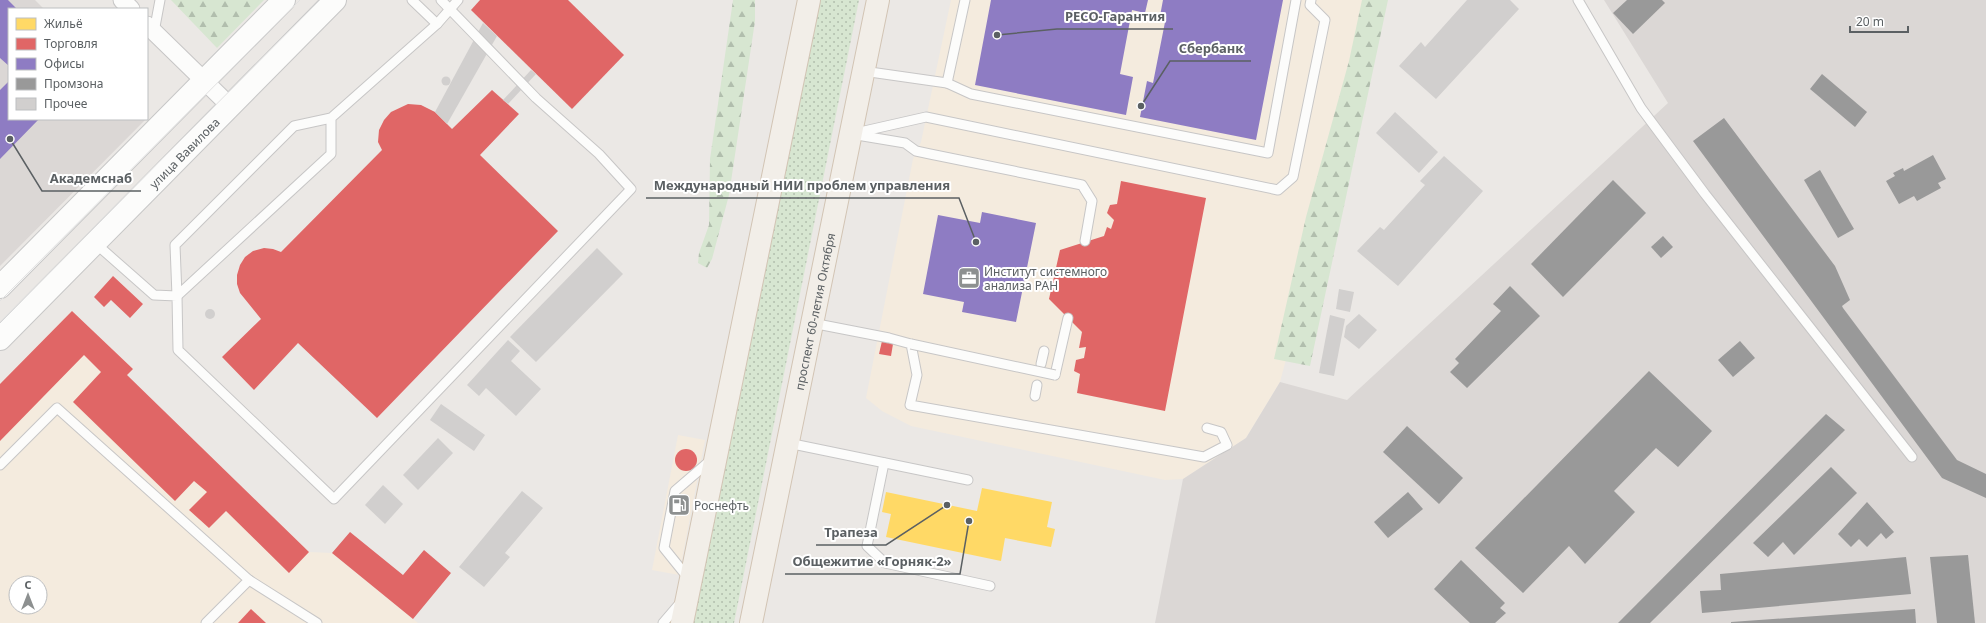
<svg xmlns="http://www.w3.org/2000/svg" width="1986" height="623" viewBox="0 0 1986 623" font-family="'Noto Sans',sans-serif">
<style>
.commercial{fill:#f4ebde;fill-rule:evenodd}
.industrial{fill:#dbd7d5}
.grass{fill:url(#grass-dots)}
.forest{fill:url(#forest-firs)}
.homes{fill:#ffd966}
.shops{fill:#e06666}
.offices{fill:#8e7cc3}
.industry{fill:#999}
.building{fill:#d1cfce}
.lines{fill:none;stroke-linecap:round;stroke-linejoin:round}
.lane-casing{stroke:#c7c6c6;stroke-width:11}
.street-casing{stroke:#c7c6c6;stroke-width:19}
.secondary-casing{stroke:#c7c7c7;stroke-width:24}
.primary-casing{stroke:#d2c4b4;stroke-width:24}
.lane{stroke:#fcfcfb;stroke-width:9}
.street{stroke:#fcfcfb;stroke-width:17}
.secondary{stroke:#fcfcfb;stroke-width:22}
.primary{stroke:#f2eee8;stroke-width:22}
.tram{stroke:#e1e1e1;stroke-width:1}
.lane-bridge-casing{stroke:#c7c6c6;stroke-width:11;stroke-linecap:butt}
.lane-bridge{stroke:#fcfcfb;stroke-width:9}
.labels{text-anchor:middle;dominant-baseline:central;stroke-width:4;stroke-linejoin:round;paint-order:stroke}
.street-label{font-size:12px;fill:#5b6063;stroke:#fff}
.poi-label{font-size:12px;fill:#5b6063;stroke:#fff;text-anchor:start}
.leader{fill:none;stroke:#5b6063;stroke-width:1.5}
.callout-dot{fill:#5b6063;stroke:#fff;stroke-width:1.5}
.callout-label{font-size:13px;text-anchor:middle;font-weight:bold;fill:#5b6063;stroke:#fff;stroke-width:4;stroke-linejoin:round;paint-order:stroke}
</style>
<defs>
<pattern id="grass-dots" width="8" height="8" patternUnits="userSpaceOnUse"><rect width="8" height="8" fill="#d7e6d1"/><path d="M2 2h.1M6 6h.1" fill="none" stroke="#b1bead" stroke-width="1.8" stroke-linecap="round"/></pattern>
<pattern id="forest-firs" width="22" height="20" patternUnits="userSpaceOnUse"><rect width="22" height="20" fill="#d7e6d1"/><path d="M5 1l3.5 6h-7zM16 11l3.5 6h-7z" fill="#b1bead"/></pattern>
</defs>
<rect width="100%" height="100%" fill="#ebe8e5"/>
<g class="commercial">
<polygon points="951,0 1382,0 1280,382 1246,438 1183,479 1165,480 911,426 882,411 866,398 913,159 921,142"/>
<path d="M72 311 133 369 127 376 309 552 332 553 418 623H0V384ZM16 583H40V607H16Z"/>
<polygon points="678,435 705,440 679,575 652,570"/>
</g>
<g class="industrial">
<polygon points="0,0 35,0 44,9 9,9 9,119 146,119 0,266"/>
<polygon points="1604,0 1986,0 1986,623 1155,623 1183,479 1246,438 1280,382 1347,400 1668,103"/>
</g>
<polygon class="grass" points="818,0 859,0 734,623 692,623"/>
<g class="forest">
<polygon points="171,0 264,0 217,48"/>
<polygon points="733,0 755,0 755,21 729,195 712,259 707,268 698,263 699,253 709,225 710,159"/>
<polygon points="1362,0 1388,0 1310,366 1274,359 1306,217 1349,61"/>
</g>
<polygon class="homes" points="982,488 1052,502 1047,527 1055,529 1051,547 1005,538 1001,561 886,537 891,514 882,512 886,492 977,511"/>
<g class="shops">
<polygon points="480,0 568,0 624,55 572,109 471,10"/>
<polygon points="492,90 519,114 480,155 558,231 377,418 298,343 254,390 222,357 261,319 240,293 237,284 237,275 240,265 245,257 253,251 264,248 273,249 281,252 382,150 378,142 379,130 384,120 391,112 408,104 421,105 435,112 452,129"/>
<polygon points="1121,181 1206,198 1165,411 1077,393 1080,374 1074,371 1076,360 1084,358 1086,347 1079,348 1082,332 1049,299 1060,250 1104,236 1107,227 1111,229 1114,220 1107,213 1110,205 1117,204"/>
<polygon points="113,276 143,304 130,318 111,300 104,307 94,297"/>
<polygon points="72,311 133,369 127,375 309,552 289,573 226,511 209,528 189,510 207,492 194,481 175,501 73,402 101,372 84,355 0,441 0,384"/>
<polygon points="882,341 893,344 891,356 879,354"/>
<circle cx="686" cy="460" r="11"/>
<polygon points="350,532 403,575 424,550 451,573 413,619 332,553"/>
<polygon points="251,609 266,623 238,623"/>
</g>
<g class="offices">
<polygon points="0,0 8,0 17,9 9,9 9,66 0,58"/>
<polygon points="991,0 1148,0 1145,13 1132,10 1120,74 1133,77 1126,115 975,85"/>
<polygon points="1163,0 1283,0 1256,140 1140,117 1147,81 1153,83 1166,17 1160,16"/>
<polygon points="9,81 9,119 39,119 0,159 0,90"/>
<polygon points="982,212 1036,223 1016,322 962,312 964,302 923,294 938,215 980,223"/>
</g>
<g class="industry">
<polygon points="1627,0 1662,0 1665,3 1633,34 1613,13"/>
<polygon points="1822,74 1867,112 1855,127 1810,89"/>
<polygon points="1724,118 1835,266 1850,300 1842,306 1843,308 1957,460 1986,474 1986,498 1942,478 1693,141"/>
<polygon points="1933,155 1946,179 1938,183 1941,188 1917,201 1914,196 1899,204 1886,181 1895,176 1893,173 1903,168 1904,171"/>
<polygon points="1820,170 1854,229 1838,238 1804,180"/>
<polygon points="1613,180 1646,213 1563,297 1531,264"/>
<polygon points="1663,236 1673,247 1661,258 1651,247"/>
<polygon points="1510,286 1540,316 1467,388 1450,372 1459,363 1455,359 1501,311 1493,304"/>
<polygon points="1740,341 1755,358 1733,377 1718,360"/>
<polygon points="1649,371 1712,431 1678,467 1656,448 1614,491 1635,512 1585,564 1569,546 1523,593 1475,548"/>
<polygon points="1826,414 1845,430 1650,623 1618,623"/>
<polygon points="1407,426 1463,478 1439,504 1383,452"/>
<polygon points="1831,467 1857,493 1794,555 1783,542 1768,557 1753,543"/>
<polygon points="1408,492 1423,509 1388,538 1374,522"/>
<polygon points="1867,502 1894,532 1886,539 1881,533 1867,547 1859,539 1851,547 1838,534"/>
<polygon points="1968,555 1975,623 1937,623 1930,557"/>
<polygon points="1906,557 1911,594 1702,613 1700,591 1721,590 1720,574"/>
<polygon points="1461,560 1505,603 1500,608 1506,613 1495,623 1470,623 1434,589"/>
<polygon points="1915,609 1916,623 1731,623 1731,622"/>
</g>
<g class="building">
<polygon points="1467,0 1510,0 1519,9 1436,99 1399,66 1421,42 1425,47"/>
<polygon points="483,23 497,36 447,124 435,112"/>
<polygon points="531,70 536,74 508,104 503,100"/>
<circle cx="446" cy="81" r="4.5"/>
<polygon points="1395,112 1438,152 1419,173 1376,133"/>
<polygon points="1444,156 1483,191 1398,286 1357,251 1380,227 1384,230 1425,185 1420,181"/>
<polygon points="597,248 623,274 536,362 510,337"/>
<polygon points="1339,289 1354,292 1350,312 1336,309"/>
<circle cx="210" cy="314" r="5"/>
<polygon points="1359,314 1377,330 1359,349 1344,337 1346,326"/>
<polygon points="1330,315 1345,319 1334,376 1319,373"/>
<polygon points="508,340 520,351 511,361 541,389 516,416 486,388 479,396 467,385"/>
<polygon points="441,404 485,435 474,451 430,420"/>
<polygon points="438,438 453,453 418,490 403,475"/>
<polygon points="383,485 403,504 385,524 365,505"/>
<polygon points="522,491 543,508 505,553 510,557 484,587 459,567"/>
</g>
<g class="lines">
<g class="lane-casing">
<g id="lane">
<polyline points="412,0 437,24"/>
<polyline points="1578,0 1641,108 1705,194 1912,457"/>
<polyline points="154,32 160,0"/>
<polyline points="863,71 947,83 965,0"/>
<polyline points="947,83 971,94 1268,153 1296,0"/>
<polyline points="331,118 331,154 177,296 175,245 294,126 331,118 437,24 458,0"/>
<polyline points="1085,241 1092,201 1082,185 930,154 916,151 905,143 851,134 926,117 1278,190 1293,177 1325,20 1310,5 1311,0"/>
<polyline points="95,243 154,295 177,296 178,350 334,499 631,189 599,154 536,98 441,0"/>
<polyline points="812,323 889,338 911,344 917,375 910,405 1204,457 1227,445 1221,432 1207,428"/>
<polyline points="1041,364 1044,351"/>
<polyline points="1055,375 1068,318"/>
<polyline points="1035,396 1037,385"/>
<polyline points="788,443 968,480"/>
<polyline points="884,463 867,546 885,563 990,586"/>
<polyline points="0,465 57,408 249,580 206,623"/>
<polyline points="689,579 664,548 675,491 711,460"/>
<polyline points="249,580 317,623"/>
<polyline points="663,623 681,602"/>
</g>
</g>
<g class="street-casing">
<g id="street">
<polyline points="122,0 131,9"/>
<polyline points="147,25 230,106"/>
</g>
</g>
<g class="secondary-casing">
<g id="secondary">
<polyline points="0,287 284,0"/>
<path id="s1" d="M0 339 335 0"/>
</g>
</g>
<g class="primary-casing">
<g id="primary">
<polyline points="682,623 809,0"/>
<path id="s2" d="M751 623 878 0"/>
</g>
</g>
<use href="#lane" class="lane"/>
<use href="#street" class="street"/>
<use href="#secondary" class="secondary"/>
<use href="#primary" class="primary"/>
<g class="tram">
<polyline points="0,301 300,0"/>
<polyline points="0,322 320,0"/>
</g>
<g class="lane-bridge-casing">
<polyline id="lane-bridge" points="911,344 1055,375"/>
</g>
<use href="#lane-bridge" class="lane-bridge"/>
</g>
<defs>
<g id="office-square" transform="scale(1.15)"><rect x="-9" y="-9" width="18" height="18" rx="4" fill="#8d9090" stroke="#fff"/><path d="M-6-3h4V-5.5h4V-3h4V5H-6ZM-1-4.5V-3h2v-1.5ZM-6 0V1H6V0Z" fill="#fff"/></g>
<g id="fuel-square" transform="scale(1.15)"><rect x="-9" y="-9" width="18" height="18" rx="4" fill="#8d9090" stroke="#fff"/><path d="M-5.5-6h7V0h2V4h1.3V-2.5L3-4.5l.8-.8L6-3V5H2.5V1h-1V6h-7ZM-4.2-4.7v3.2H.2V-4.7Z" fill="#fff"/></g>
</defs>
<g fill-rule="evenodd">
<use href="#office-square" x="969" y="278"/>
<use href="#fuel-square" x="679" y="505"/>
</g>
<g class="labels">
<g class="street-label">
<text stroke="none"><textPath href="#s1" startOffset="262">улица Вавилова</textPath></text>
<text stroke="none"><textPath href="#s2" startOffset="318">проспект 60-летия Октября</textPath></text>
</g>
<g class="poi-label">
<text x="984" y="271">Институт системного<tspan x="984" dy="14">анализа РАН</tspan></text>
<text x="694" y="505">Роснефть</text>
</g>
</g>
<path class="leader" d="M997 35L1057 29H1173M1141 106L1170 61H1251M10 139L42 191H141M976 242L959 198H646M947 505L886 545H816M969 521L960 574H785"/>
<g class="callout-dot">
<circle cx="997" cy="35" r="4"/>
<circle cx="1141" cy="106" r="4"/>
<circle cx="10" cy="139" r="4"/>
<circle cx="976" cy="242" r="4"/>
<circle cx="947" cy="505" r="4"/>
<circle cx="969" cy="521" r="4"/>
</g>
<g class="callout-label">
<text x="1115" y="21">РЕСО-Гарантия</text>
<text x="1211" y="53">Сбербанк</text>
<text x="91" y="183">Академснаб</text>
<text x="802" y="190">Международный НИИ проблем управления</text>
<text x="851" y="537">Трапеза</text>
<text x="872" y="566">Общежитие «Горняк-2»</text>
</g>
<rect x="8" y="8" width="140" height="112" fill="#ffffff" stroke="#bdbfc1"/>
<rect x="16" y="18" width="20" height="12" fill="#ffd966" stroke="#bdbfc1"/>
<text x="44" y="28" font-size="12" fill="#5b6063">Жильё</text>
<rect x="16" y="38" width="20" height="12" fill="#e06666" stroke="#bdbfc1"/>
<text x="44" y="48" font-size="12" fill="#5b6063">Торговля</text>
<rect x="16" y="58" width="20" height="12" fill="#8e7cc3" stroke="#bdbfc1"/>
<text x="44" y="68" font-size="12" fill="#5b6063">Офисы</text>
<rect x="16" y="78" width="20" height="12" fill="#999999" stroke="#bdbfc1"/>
<text x="44" y="88" font-size="12" fill="#5b6063">Промзона</text>
<rect x="16" y="98" width="20" height="12" fill="#d1cfce" stroke="#bdbfc1"/>
<text x="44" y="108" font-size="12" fill="#5b6063">Прочее</text>
<g transform="translate(28 595)"><circle r="19" fill="#ffffff" stroke="#bdbfc1"/>
<path d="M0-3L7 15L0 10L-7 15Z" fill="#8d9090"/>
<text y="-6" font-size="11" font-weight="bold" text-anchor="middle" fill="#5b6063">С</text>
</g>
<path d="M1850 26v6h58v-6" fill="none" stroke="#5b6063" stroke-width="2"/>
<text x="1856" y="26" font-size="12" fill="#5b6063" stroke="#ffffff" stroke-width="3" paint-order="stroke">20 m</text>
</svg>
